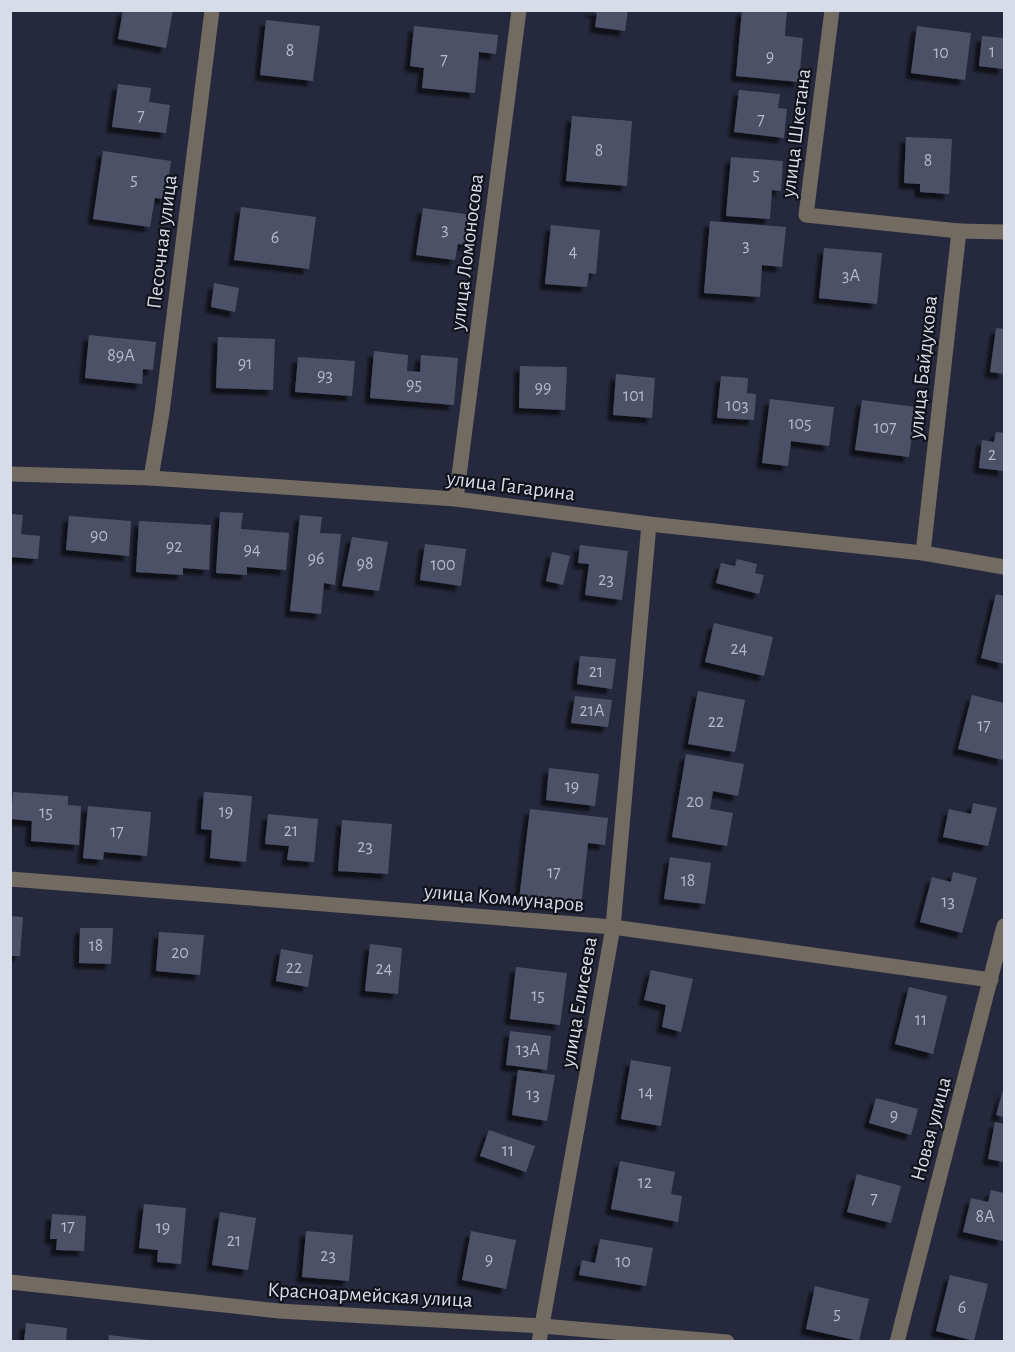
<svg xmlns="http://www.w3.org/2000/svg" width="1015" height="1352" viewBox="0 0 1015 1352" font-family="'Alegreya Sans',sans-serif">
<style>
.building{fill:#4d5167;filter:url(#shadow)}
.lines{fill:none;stroke-linecap:round;stroke-linejoin:round}
.minor{stroke:#726b62;stroke-width:15}
.labels{text-anchor:middle;dominant-baseline:central;stroke-width:4.5;stroke-linejoin:round;paint-order:stroke}
.number-label{font-size:18px;fill:#b5b8c8}
.street-label{font-size:21px;fill:#d8dbe8;stroke:#11131b}
</style>
<defs>
<filter id="shadow"><feDropShadow dx="-5.5" dy="5.5" stdDeviation="1.5" flood-color="#0009"/></filter>
</defs>
<rect width="100%" height="100%" fill="#26293d"/>
<g class="building">
<polygon points="123,10 173,10 166,48 118,39"/>
<polygon points="586,10 628,10 625,31 595,27 597,13"/>
<polygon points="742,10 787,10 785,36 803,38 799,82 736,76"/>
<polygon points="266,20 320,26 313,81 260,75"/>
<polygon points="414,26 498,35 496,54 479,52 475,93 422,88 424,68 410,66"/>
<polygon points="917,26 971,33 965,80 911,73"/>
<polygon points="982,36 1004,38 1004,69 979,66"/>
<polygon points="118,84 151,88 149,102 170,105 166,133 112,127"/>
<polygon points="739,90 780,94 778,108 787,109 784,138 734,132"/>
<polygon points="572,116 632,121 627,186 566,181"/>
<polygon points="906,137 952,139 949,194 920,192 920,184 904,183"/>
<polygon points="103,151 171,161 166,199 155,198 150,227 93,219"/>
<polygon points="731,157 783,161 781,191 772,190 770,219 726,216"/>
<polygon points="241,207 316,217 309,269 234,260"/>
<polygon points="423,208 472,215 467,245 458,244 455,260 416,255"/>
<polygon points="710,221 786,227 782,267 762,265 760,297 704,293"/>
<polygon points="551,225 600,230 596,274 589,273 587,287 545,284"/>
<polygon points="824,248 882,253 877,304 819,298"/>
<polygon points="214,283 239,288 235,312 211,307"/>
<polygon points="996,328 1004,329 1004,374 990,372"/>
<polygon points="89,335 156,342 153,370 143,369 142,384 85,378"/>
<polygon points="218,337 275,339 273,390 216,388"/>
<polygon points="374,351 408,355 407,371 420,372 421,355 458,358 454,405 370,398"/>
<polygon points="298,357 355,361 352,396 295,392"/>
<polygon points="520,366 567,367 565,410 519,408"/>
<polygon points="616,374 655,378 652,418 613,415"/>
<polygon points="721,376 748,378 747,393 756,394 754,420 717,418"/>
<polygon points="770,399 834,407 829,446 791,441 788,466 762,463"/>
<polygon points="862,400 916,407 909,457 855,450"/>
<polygon points="996,432 1004,433 1004,471 979,468 982,440 994,442"/>
<polygon points="220,512 243,513 241,529 289,533 286,570 247,567 247,575 216,573"/>
<polygon points="10,514 23,515 21,534 40,536 38,559 10,557"/>
<polygon points="300,515 322,517 320,533 341,534 335,585 324,583 321,614 290,611"/>
<polygon points="69,516 131,521 129,556 66,550"/>
<polygon points="139,521 211,525 209,570 183,568 183,575 136,572"/>
<polygon points="352,537 388,542 379,591 342,586"/>
<polygon points="425,544 466,549 461,586 420,580"/>
<polygon points="580,545 628,551 622,600 585,595 589,564 578,563"/>
<polygon points="552,552 570,556 563,585 546,581"/>
<polygon points="737,559 757,564 755,573 764,575 759,594 716,583 721,563 735,566"/>
<polygon points="996,594 1004,596 1004,664 981,658"/>
<polygon points="714,623 773,637 764,676 705,662"/>
<polygon points="580,656 616,659 612,689 577,684"/>
<polygon points="698,691 745,700 735,752 688,744"/>
<polygon points="972,695 1004,703 1003,760 958,749"/>
<polygon points="575,696 612,700 608,727 571,723"/>
<polygon points="686,754 744,764 738,796 713,791 710,809 733,813 727,846 672,837"/>
<polygon points="549,768 599,774 595,806 546,800"/>
<polygon points="13,792 68,796 68,805 81,806 79,845 31,841 32,821 11,819"/>
<polygon points="204,792 252,796 246,862 210,858 212,830 201,829"/>
<polygon points="973,803 997,808 988,846 943,837 949,809 971,814"/>
<polygon points="88,806 151,812 147,856 104,852 103,860 83,858"/>
<polygon points="530,809 608,818 605,845 588,843 581,907 519,900"/>
<polygon points="268,814 318,819 314,862 287,860 289,846 265,844"/>
<polygon points="342,820 392,824 388,874 338,871"/>
<polygon points="670,857 711,863 705,904 664,899"/>
<polygon points="953,872 977,878 962,933 920,922 932,877 951,882"/>
<polygon points="10,916 23,917 20,956 10,956"/>
<polygon points="80,928 113,928 111,964 79,963"/>
<polygon points="159,932 204,935 200,975 156,971"/>
<polygon points="370,944 402,948 398,994 365,991"/>
<polygon points="281,949 313,955 308,987 276,981"/>
<polygon points="516,967 567,973 560,1025 510,1019"/>
<polygon points="651,970 693,979 681,1032 662,1027 666,1005 644,1000"/>
<polygon points="909,987 947,996 933,1054 895,1044"/>
<polygon points="510,1031 551,1036 547,1070 506,1065"/>
<polygon points="631,1060 671,1067 661,1126 621,1119"/>
<polygon points="518,1070 555,1075 547,1121 512,1115"/>
<polygon points="1004,1087 1004,1117 996,1115"/>
<polygon points="876,1098 918,1109 911,1135 869,1123"/>
<polygon points="995,1122 1004,1124 1004,1162 988,1159"/>
<polygon points="489,1130 535,1146 526,1172 480,1156"/>
<polygon points="620,1161 675,1172 671,1194 682,1196 678,1222 611,1209"/>
<polygon points="857,1174 901,1186 891,1223 847,1212"/>
<polygon points="991,1190 1004,1193 1003,1241 963,1232 971,1198 988,1202"/>
<polygon points="144,1204 186,1208 181,1264 157,1262 158,1250 139,1248"/>
<polygon points="220,1212 256,1218 248,1270 212,1265"/>
<polygon points="52,1214 86,1216 84,1251 56,1250 57,1239 50,1239"/>
<polygon points="306,1231 353,1235 349,1281 302,1277"/>
<polygon points="471,1231 516,1240 506,1289 462,1280"/>
<polygon points="600,1239 653,1248 646,1286 579,1275 582,1260 595,1263"/>
<polygon points="950,1275 988,1284 974,1341 936,1331"/>
<polygon points="815,1286 869,1299 859,1341 806,1329"/>
<polygon points="26,1323 67,1328 66,1342 24,1342"/>
<polygon points="109,1335 149,1340 149,1342 108,1342"/>
</g>
<g class="lines">
<g class="minor">
<polyline points="832,10 806,215 959,231"/>
<polyline points="10,474 151,478 456,499 649,524 923,553 1004,567"/>
<polyline points="151,478 162,412 212,10"/>
<polyline points="456,499 519,10"/>
<polyline points="923,553 959,231 1004,232"/>
<polyline points="10,879 613,927 991,980"/>
<polyline points="10,1282 279,1311 542,1326 727,1342"/>
<polyline points="539,1342 613,927 649,524"/>
<polyline points="897,1342 1004,926"/>
</g>
</g>
<g class="labels">
<g class="number-label">
<text x="290" y="51">8</text>
<text x="992" y="52">1</text>
<text x="941" y="53">10</text>
<text x="770" y="57">9</text>
<text x="444" y="60">7</text>
<text x="141" y="116">7</text>
<text x="761" y="120">7</text>
<text x="599" y="151">8</text>
<text x="928" y="161">8</text>
<text x="756" y="175">5</text>
<text x="134" y="180">5</text>
<text x="445" y="230">3</text>
<text x="275" y="238">6</text>
<text x="746" y="246">3</text>
<text x="573" y="252">4</text>
<text x="851" y="276">3А</text>
<text x="121" y="356">89А</text>
<text x="245" y="364">91</text>
<text x="325" y="376">93</text>
<text x="414" y="385">95</text>
<text x="543" y="388">99</text>
<text x="634" y="396">101</text>
<text x="737" y="406">103</text>
<text x="800" y="424">105</text>
<text x="885" y="428">107</text>
<text x="992" y="455">2</text>
<text x="99" y="536">90</text>
<text x="174" y="547">92</text>
<text x="252" y="550">94</text>
<text x="316" y="559">96</text>
<text x="365" y="564">98</text>
<text x="443" y="565">100</text>
<text x="606" y="580">23</text>
<text x="739" y="649">24</text>
<text x="596" y="672">21</text>
<text x="592" y="711">21А</text>
<text x="716" y="722">22</text>
<text x="984" y="726">17</text>
<text x="572" y="787">19</text>
<text x="695" y="802">20</text>
<text x="226" y="812">19</text>
<text x="46" y="813">15</text>
<text x="291" y="831">21</text>
<text x="117" y="832">17</text>
<text x="365" y="847">23</text>
<text x="554" y="873">17</text>
<text x="688" y="881">18</text>
<text x="948" y="902">13</text>
<text x="96" y="946">18</text>
<text x="180" y="953">20</text>
<text x="294" y="968">22</text>
<text x="384" y="969">24</text>
<text x="538" y="996">15</text>
<text x="921" y="1020">11</text>
<text x="528" y="1050">13А</text>
<text x="646" y="1093">14</text>
<text x="533" y="1095">13</text>
<text x="894" y="1116">9</text>
<text x="508" y="1151">11</text>
<text x="645" y="1183">12</text>
<text x="874" y="1199">7</text>
<text x="985" y="1217">8А</text>
<text x="68" y="1227">17</text>
<text x="163" y="1228">19</text>
<text x="234" y="1241">21</text>
<text x="328" y="1256">23</text>
<text x="489" y="1260">9</text>
<text x="623" y="1262">10</text>
<text x="962" y="1308">6</text>
<text x="837" y="1314">5</text>
</g>
<g class="street-label">
<text transform="translate(796 133) rotate(-83)">улица Шкетана</text>
<text transform="translate(162 242) rotate(-83)">Песочная улица</text>
<text transform="translate(467 252) rotate(-83)">улица Ломоносова</text>
<text transform="translate(923 367) rotate(-84)">улица Байдукова</text>
<text transform="translate(511 486) rotate(7)">улица Гагарина</text>
<text transform="translate(504 898) rotate(5)">улица Коммунаров</text>
<text transform="translate(579 1002) rotate(-80)">улица Елисеева</text>
<text transform="translate(931 1129) rotate(-75)">Новая улица</text>
<text transform="translate(370 1295) rotate(3)">Красноармейская улица</text>
</g>
</g>
<rect width="1015" height="1352" fill="none" stroke="#d8dbe8" stroke-width="24"/>
</svg>
